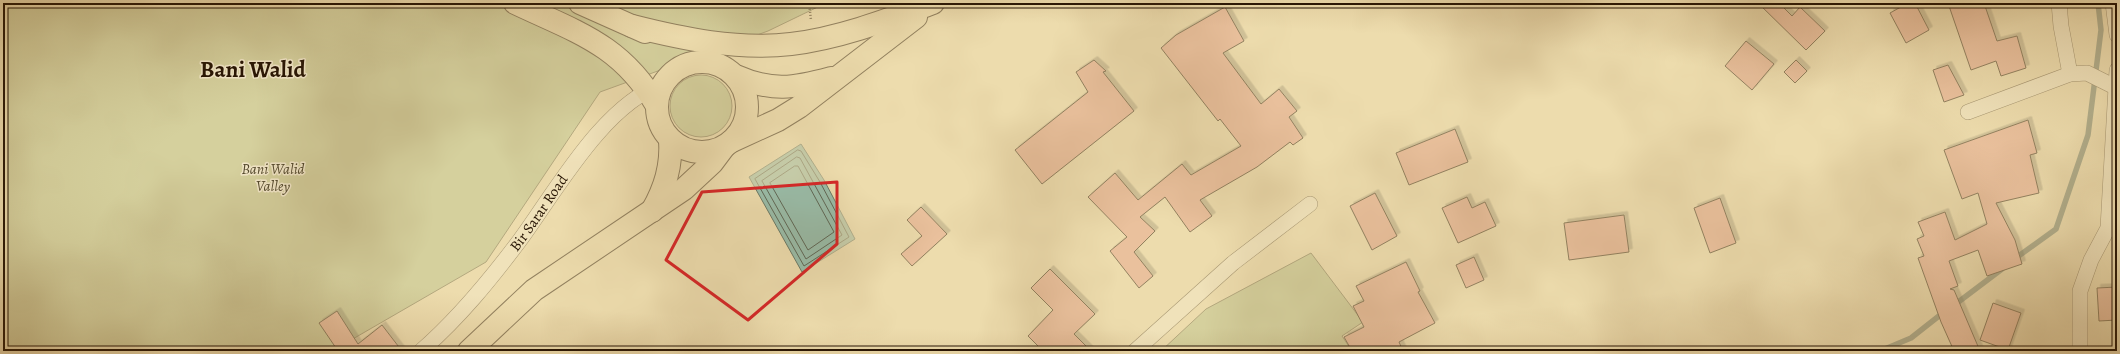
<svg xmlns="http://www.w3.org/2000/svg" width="2120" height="354" viewBox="0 0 2120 354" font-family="Alegreya,serif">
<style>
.green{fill:#b8c08a;stroke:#706a47}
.water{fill:#99bca8;stroke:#6b7966}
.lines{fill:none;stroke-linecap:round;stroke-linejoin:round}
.shore{stroke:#606856;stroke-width:1}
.stream{stroke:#6b7966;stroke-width:5.5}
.building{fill:#e6a089;stroke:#271504;filter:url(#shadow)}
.minor-casing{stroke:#58472e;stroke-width:16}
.trunk-casing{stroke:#271504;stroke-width:24}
.path{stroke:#271504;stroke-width:2.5;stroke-dasharray:1 2;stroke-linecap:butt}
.minor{stroke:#f3e8ca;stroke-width:15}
.trunk{stroke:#eddcad;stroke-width:22}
.marked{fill:none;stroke:#d62828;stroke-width:3;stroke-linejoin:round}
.labels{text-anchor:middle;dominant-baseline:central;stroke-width:3;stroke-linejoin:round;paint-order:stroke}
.park-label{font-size:15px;font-style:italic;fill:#52482c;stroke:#f3e8ca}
.street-label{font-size:15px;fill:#271504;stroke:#f3e8ca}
.town-label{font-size:23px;font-weight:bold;fill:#271504;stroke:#f3e8ca}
</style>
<defs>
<filter id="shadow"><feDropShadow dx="3.5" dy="-3.5" stdDeviation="0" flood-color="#0004"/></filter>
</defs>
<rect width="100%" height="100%" fill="#eddcad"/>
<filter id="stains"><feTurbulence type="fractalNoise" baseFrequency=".005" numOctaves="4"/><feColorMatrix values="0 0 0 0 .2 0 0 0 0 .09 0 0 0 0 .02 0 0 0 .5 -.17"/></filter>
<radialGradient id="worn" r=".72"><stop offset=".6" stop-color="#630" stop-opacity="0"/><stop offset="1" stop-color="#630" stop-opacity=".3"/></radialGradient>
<g class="green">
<polygon points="3,3 826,3 768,31 600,92 486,262 332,351 3,351"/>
<circle cx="701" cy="106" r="31"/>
<polygon points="1311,253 1363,322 1342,336 1352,351 1161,351 1206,309"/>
</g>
<polygon class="water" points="801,144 824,180 855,239 802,272 749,177"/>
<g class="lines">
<g class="shore">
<polygon points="798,150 801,151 820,182 849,237 804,266 755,179"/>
<polygon points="797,157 800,158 842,235 806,259 762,181"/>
<polygon points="795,166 798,166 834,232 808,250 770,183"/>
</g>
<g class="stream">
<polyline points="2013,260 2056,229 2088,135 2101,30 2098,3"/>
<polyline points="1953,306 2002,269"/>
<polyline points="1880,351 1911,338 1944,312"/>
</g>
</g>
<g class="building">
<polygon points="1758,3 1779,3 1792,16 1800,7 1825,31 1806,50"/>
<polygon points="1908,3 1915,3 1929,30 1906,43 1890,13"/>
<polygon points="1948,3 1984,3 1997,41 2017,36 2026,68 2001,76 1996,61 1971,70"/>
<polygon points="1225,7 1244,41 1223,53 1261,104 1279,89 1297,111 1289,117 1303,138 1293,145 1290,142 1257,167 1200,200 1212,216 1190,232 1165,197 1140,217 1155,231 1134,252 1153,276 1139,288 1110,251 1127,237 1088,197 1115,173 1138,200 1182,164 1191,175 1241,146 1220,119 1218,121 1161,48 1176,35"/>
<polygon points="1746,41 1774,64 1752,90 1725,66"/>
<polygon points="1094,60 1106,71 1103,72 1134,111 1042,184 1015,150 1088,92 1076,72"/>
<polygon points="1796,60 1807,71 1795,83 1784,72"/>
<polygon points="1948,65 1964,95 1944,102 1933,70"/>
<polygon points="2028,120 2037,153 2030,155 2039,193 1996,203 2015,240 2022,264 1987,276 1978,250 1949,261 1958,286 1950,289 1954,290 1980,351 1954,351 1941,322 1918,258 1924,256 1917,239 1924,236 1918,222 1945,212 1955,240 1987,224 1978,193 1962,199 1944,150"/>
<polygon points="1455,129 1468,162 1409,185 1396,153"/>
<polygon points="1375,193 1397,236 1372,250 1350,206"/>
<polygon points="1467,197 1472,208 1485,202 1496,226 1458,243 1442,208"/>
<polygon points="1720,198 1736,243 1710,253 1694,208"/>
<polygon points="921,207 947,234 912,266 901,254 922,236 907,220"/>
<polygon points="1624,215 1629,252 1569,260 1564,223"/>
<polygon points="1474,257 1484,280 1466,288 1456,265"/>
<polygon points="1406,262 1420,291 1418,292 1435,323 1399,342 1403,351 1352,351 1344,337 1364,327 1353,306 1364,301 1356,286"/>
<polygon points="1050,269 1095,314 1074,334 1091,351 1043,351 1028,336 1053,310 1031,288"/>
<polygon points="2117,287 2117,320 2099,321 2097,288"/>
<polygon points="1993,303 2021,313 2008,350 1980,340"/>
<polygon points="337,311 358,344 382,325 402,351 338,351 319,323"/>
</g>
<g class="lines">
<g class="minor-casing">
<g id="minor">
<polyline points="2059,3 2061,26 2070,74"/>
<polyline points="2113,3 2117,35"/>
<polyline points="1968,112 2070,74 2087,73 2115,87"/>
<path id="s1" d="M421 351C459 318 490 280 520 240 556 191 604 104 663 84"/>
<polyline points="1135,351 1233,263 1310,204"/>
<polyline points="2080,351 2080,291 2091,260 2108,228 2117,70"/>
</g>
</g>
<g class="trunk-casing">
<g id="trunk">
<path d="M515 3C576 32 621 44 657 106"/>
<polyline points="580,3 645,32"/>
<path d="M632 26C683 39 737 50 791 44 840 38 887 20 933 3"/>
<circle cx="702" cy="107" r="45"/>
<path d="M736 76C772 92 794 88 831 78"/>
<polyline points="732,141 778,120 799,107 916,17"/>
<path d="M652 211C665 188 672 166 670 139"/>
<polyline points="469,351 534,290 684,189 712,163 724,147"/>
</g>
</g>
<polyline class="path" points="809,3 811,20"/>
<use href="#minor" class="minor"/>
<use href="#trunk" class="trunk"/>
</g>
<path d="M0 0H2120V354H0ZM837 182V244L748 320 666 260 702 192Z" fill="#eddcad" fill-opacity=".55" fill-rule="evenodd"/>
<path class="marked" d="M837 182V244L748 320 666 260 702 192Z"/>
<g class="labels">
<g class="park-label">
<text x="273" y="169">Bani Walid<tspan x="273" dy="17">Valley</tspan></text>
</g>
<g class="street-label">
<text stroke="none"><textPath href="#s1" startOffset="182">Bir Sarar Road</textPath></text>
</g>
<g class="town-label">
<text x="253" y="69">Bani Walid</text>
</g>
</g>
<rect width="2120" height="354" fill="none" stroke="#eddcad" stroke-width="16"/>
<rect x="4" y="4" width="2112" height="346" fill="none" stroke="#271504" stroke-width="2"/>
<rect x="8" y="8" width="2104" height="338" fill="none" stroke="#271504"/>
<rect width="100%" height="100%" filter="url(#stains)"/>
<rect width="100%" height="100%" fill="url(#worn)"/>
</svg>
